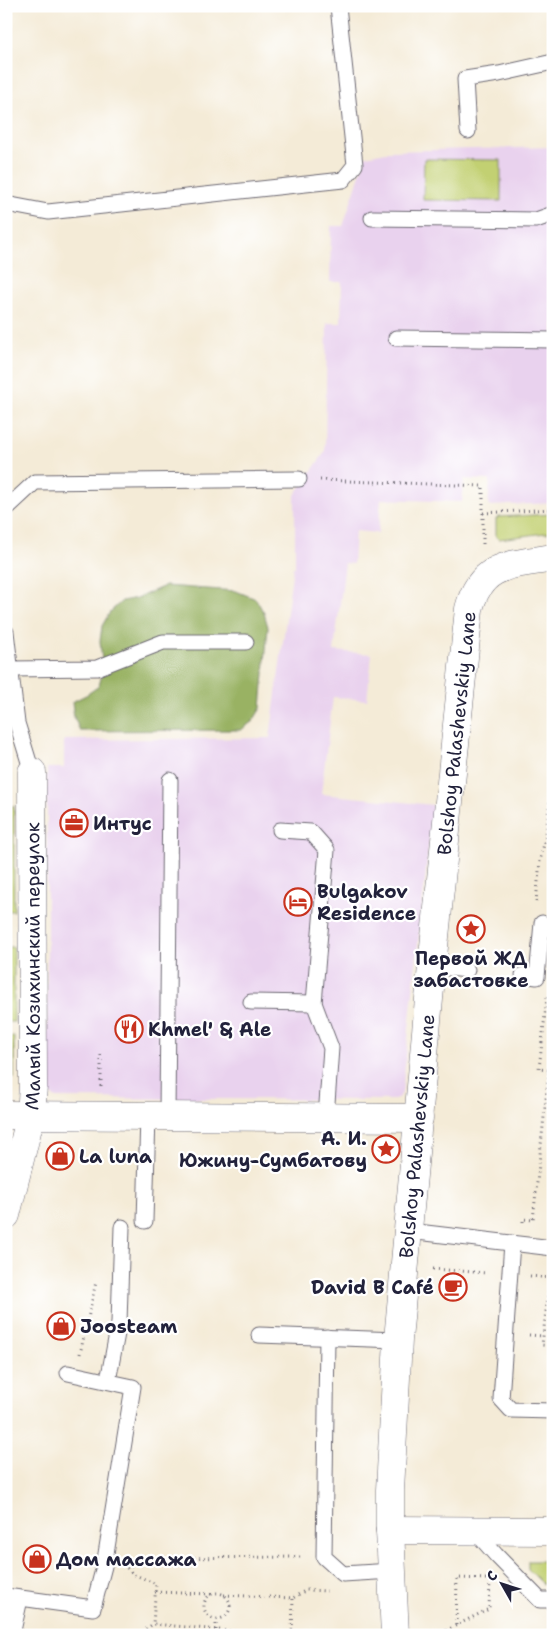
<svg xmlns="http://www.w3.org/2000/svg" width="559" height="1641" viewBox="0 0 559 1641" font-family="'Shantell Sans',sans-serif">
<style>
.built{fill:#e9d2ee}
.green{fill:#c2d072;stroke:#727956}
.forest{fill:#99b264;stroke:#5e6a50}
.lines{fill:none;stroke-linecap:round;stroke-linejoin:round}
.service-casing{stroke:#6c6872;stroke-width:17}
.minor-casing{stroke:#6c6872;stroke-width:29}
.path{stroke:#6c6872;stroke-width:3;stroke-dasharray:1 4;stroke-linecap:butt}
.service{stroke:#fff;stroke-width:15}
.minor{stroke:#fff;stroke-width:28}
.labels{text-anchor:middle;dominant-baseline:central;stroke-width:4.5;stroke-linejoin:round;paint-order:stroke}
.street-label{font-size:19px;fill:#22223b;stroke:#fff}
.poi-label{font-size:19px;font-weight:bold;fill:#22223b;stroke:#fff;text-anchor:start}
</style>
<rect width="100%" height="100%" fill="#fff"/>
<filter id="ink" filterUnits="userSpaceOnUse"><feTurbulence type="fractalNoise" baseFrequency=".02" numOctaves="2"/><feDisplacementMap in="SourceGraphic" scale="10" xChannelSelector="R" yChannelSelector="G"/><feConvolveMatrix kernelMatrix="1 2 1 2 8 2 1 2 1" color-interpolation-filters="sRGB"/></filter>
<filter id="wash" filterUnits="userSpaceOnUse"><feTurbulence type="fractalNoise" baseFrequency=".0096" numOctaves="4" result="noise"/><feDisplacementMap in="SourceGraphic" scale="20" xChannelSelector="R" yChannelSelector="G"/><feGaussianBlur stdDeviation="1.12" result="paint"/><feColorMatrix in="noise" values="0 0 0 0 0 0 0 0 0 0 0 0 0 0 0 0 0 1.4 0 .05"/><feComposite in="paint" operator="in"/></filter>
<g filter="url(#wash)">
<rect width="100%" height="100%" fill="#f4ebd7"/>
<polygon class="built" points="553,147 553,503 488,506 490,480 464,479 462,502 381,499 378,533 355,531 353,564 345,563 334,651 372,654 367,700 333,697 321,794 433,805 402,1093 399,1097 393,1100 57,1098 54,1097 50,1094 47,1086 47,768 64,768 64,740 270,738 293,567 295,567 295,495 325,452 327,323 341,323 342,282 330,282 331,226 343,226 366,156 391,151"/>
<g class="green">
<polygon points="424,159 501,160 501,201 423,200"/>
<polygon points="553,514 553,532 499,539 496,537 496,519 499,517"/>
<rect x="6" y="806" width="8" height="105"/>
<rect x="6" y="947" width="8" height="75"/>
<rect x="6" y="1037" width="8" height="41"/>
<polygon points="528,1561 553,1561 553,1585 544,1585 528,1569"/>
</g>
<polygon class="forest" points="165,586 236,591 256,599 264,613 268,627 261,708 253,721 241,730 80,731 74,717 72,702 86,695 99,686 103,671 100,641 102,626 110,612 122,601 137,598"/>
</g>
<g filter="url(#ink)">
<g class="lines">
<g class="service-casing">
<g id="service">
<polyline points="468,131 465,79 499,74 553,62"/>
<polyline points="6,204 48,212 343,180 355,165 338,6"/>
<polyline points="372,218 536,220 553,214"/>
<polyline points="396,338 553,340"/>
<polyline points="6,509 35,482 299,479"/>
<polyline points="6,632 17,723 32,772"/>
<polyline points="11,669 97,668 163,642 246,642"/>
<polyline points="280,830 311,832 327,850 314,1003"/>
<polyline points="432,966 467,970"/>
<polyline points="523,975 537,977 542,923"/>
<polyline points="251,1002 314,1003 331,1048 326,1117"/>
<polyline points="167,1116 170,780"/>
<polyline points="145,1221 148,1116"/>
<polyline points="409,1231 553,1248"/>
<polyline points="512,1243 501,1399 511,1410 553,1411"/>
<polyline points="259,1335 398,1340"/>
<polyline points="327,1337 324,1557 343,1574 392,1571"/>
<polyline points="108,1381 119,1323 122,1227"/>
<polyline points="474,1530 496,1555 540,1600 553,1600"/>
<polyline points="6,1596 93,1608 104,1566 133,1387 68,1373"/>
<polyline points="12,1635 20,1599"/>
</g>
</g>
<g class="minor-casing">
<g id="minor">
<polyline points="6,1115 419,1118"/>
<path id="s1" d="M6 1215 31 1115 33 1086 32 772"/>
<polyline points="390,1530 553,1531"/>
<path id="s2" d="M395 1635 390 1530V1490L398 1340 432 966 469 609C481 562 513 565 553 558"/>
</g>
</g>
<g class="path">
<polyline points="320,480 483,486 483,546"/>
<polyline points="483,513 553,509"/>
<polyline points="536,902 540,861 546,835 553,771"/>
<polyline points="101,1055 101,1086"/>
<polyline points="523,1222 523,1219 533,1220 549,1070 539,1069 547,997"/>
<polyline points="433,1269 487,1273"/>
<polyline points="530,1276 550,1278"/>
<polyline points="550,1276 542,1345 553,1346"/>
<polyline points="529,1335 543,1336"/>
<polyline points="80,1354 96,1282"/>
<polyline points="126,1566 139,1566 155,1558 303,1557"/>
<polyline points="127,1568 133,1574 156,1584 153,1624 275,1635"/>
<polyline points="155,1592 211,1594"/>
<circle cx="217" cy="1606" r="13"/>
<polyline points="224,1595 293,1598 306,1590 327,1591"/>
<polyline points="456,1625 457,1578 487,1579"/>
<polyline points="216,1630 216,1619"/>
<polyline points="138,1635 153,1624"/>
<polyline points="292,1635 293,1598"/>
<polyline points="437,1635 489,1609 490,1580"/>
</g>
<use href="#service" class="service"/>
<use href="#minor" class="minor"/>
</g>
</g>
<defs>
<g id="office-ring" transform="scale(1.4375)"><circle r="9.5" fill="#fff" stroke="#c8321e" stroke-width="1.5"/><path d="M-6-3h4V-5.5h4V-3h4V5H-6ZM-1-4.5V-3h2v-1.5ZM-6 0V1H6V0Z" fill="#c8321e"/></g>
<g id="hotel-ring" transform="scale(1.4375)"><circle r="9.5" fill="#fff" stroke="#c8321e" stroke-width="1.5"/><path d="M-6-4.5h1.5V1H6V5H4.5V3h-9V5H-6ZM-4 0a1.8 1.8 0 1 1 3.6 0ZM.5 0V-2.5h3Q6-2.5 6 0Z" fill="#c8321e"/></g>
<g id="sight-ring" transform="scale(1.4375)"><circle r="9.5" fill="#fff" stroke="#c8321e" stroke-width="1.5"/><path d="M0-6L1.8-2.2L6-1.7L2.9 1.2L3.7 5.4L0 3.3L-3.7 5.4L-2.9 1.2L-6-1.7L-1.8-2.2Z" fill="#c8321e"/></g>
<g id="restaurant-ring" transform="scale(1.4375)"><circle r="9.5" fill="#fff" stroke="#c8321e" stroke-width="1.5"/><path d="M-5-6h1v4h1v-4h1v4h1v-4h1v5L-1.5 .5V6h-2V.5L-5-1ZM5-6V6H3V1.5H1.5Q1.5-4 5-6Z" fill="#c8321e"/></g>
<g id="shop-ring" transform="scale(1.4375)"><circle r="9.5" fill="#fff" stroke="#c8321e" stroke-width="1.5"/><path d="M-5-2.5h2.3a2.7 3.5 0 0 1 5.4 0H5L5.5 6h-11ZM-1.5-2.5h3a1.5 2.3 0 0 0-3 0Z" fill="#c8321e"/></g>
<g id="cafe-ring" transform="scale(1.4375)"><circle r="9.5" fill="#fff" stroke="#c8321e" stroke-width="1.5"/><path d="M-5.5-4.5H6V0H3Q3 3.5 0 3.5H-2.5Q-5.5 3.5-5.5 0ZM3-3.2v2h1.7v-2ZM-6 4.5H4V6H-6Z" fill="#c8321e"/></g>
</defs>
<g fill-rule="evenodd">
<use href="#office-ring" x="74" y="823"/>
<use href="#hotel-ring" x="298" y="902"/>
<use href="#sight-ring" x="471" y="929"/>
<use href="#restaurant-ring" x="129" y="1029"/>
<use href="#sight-ring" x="386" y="1149"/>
<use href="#shop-ring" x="60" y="1156"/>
<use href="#cafe-ring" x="453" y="1287"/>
<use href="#shop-ring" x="61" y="1326"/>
<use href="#shop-ring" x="37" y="1559"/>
</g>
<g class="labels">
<g class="street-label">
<text stroke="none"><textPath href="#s2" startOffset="905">Bolshoy Palashevskiy Lane</textPath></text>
<text stroke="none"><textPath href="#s1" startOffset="252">Малый Козихинский переулок</textPath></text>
<text stroke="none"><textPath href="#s2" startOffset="500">Bolshoy Palashevskiy Lane</textPath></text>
</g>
<g class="poi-label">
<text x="93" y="823">Интус</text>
<text x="317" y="891">Bulgakov<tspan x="317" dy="22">Residence</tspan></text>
<text x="471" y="958" text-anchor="middle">Первой ЖД<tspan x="471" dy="22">забастовке</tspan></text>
<text x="148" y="1029">Khmel' &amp; Ale</text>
<text x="367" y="1138" text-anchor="end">А. И.<tspan x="367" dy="22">Южину-Сумбатову</tspan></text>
<text x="79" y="1156">La luna</text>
<text x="434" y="1287" text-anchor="end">David B Café</text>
<text x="80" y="1326">Joosteam</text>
<text x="56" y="1559">Дом массажа</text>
</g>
</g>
<rect width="559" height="1641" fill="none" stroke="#fff" stroke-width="25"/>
<g transform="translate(502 1584) rotate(309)" stroke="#ffffff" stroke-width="4" paint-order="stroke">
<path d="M0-4L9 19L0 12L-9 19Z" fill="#22223b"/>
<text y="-8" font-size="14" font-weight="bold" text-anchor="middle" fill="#22223b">С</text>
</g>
</svg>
